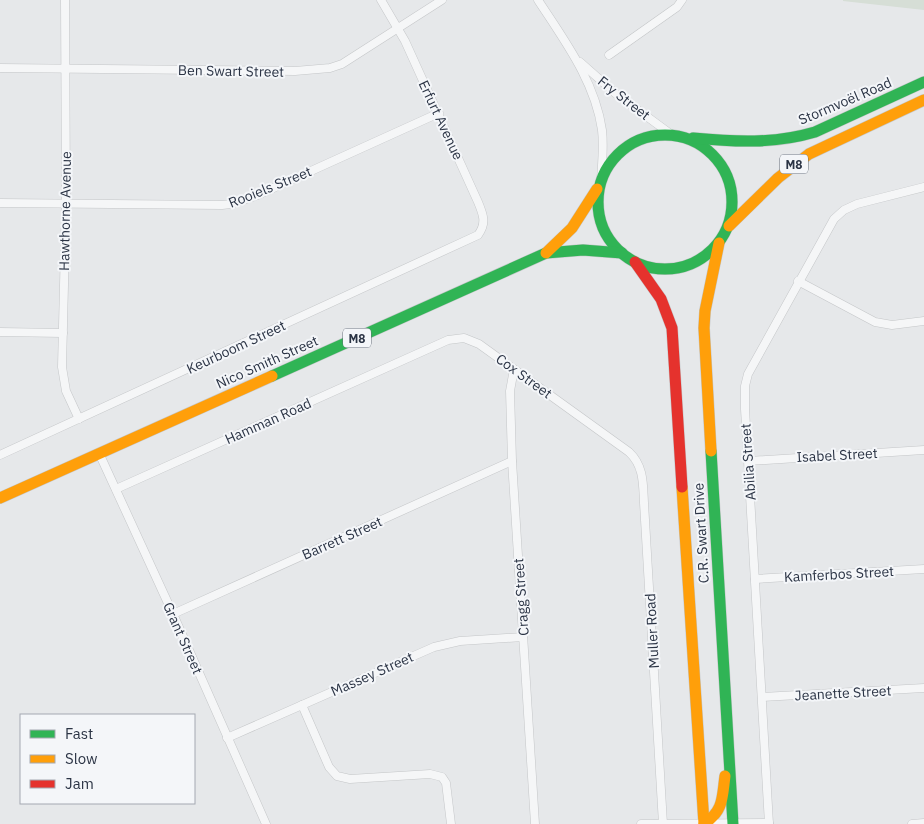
<svg xmlns="http://www.w3.org/2000/svg" width="924" height="824" viewBox="0 0 924 824" font-family="'IBM Plex Sans',sans-serif">
<style>
.green{fill:#d6ded6}
.lines{fill:none;stroke-linecap:round;stroke-linejoin:round}
.street-casing{stroke:#c4c6c8;stroke-width:9}
.fast-casing{stroke:#c4c6c8;stroke-width:12}
.slow-casing{stroke:#c4c6c8;stroke-width:12}
.jam-casing{stroke:#c4c6c8;stroke-width:12}
.street{stroke:#f5f6f7;stroke-width:8}
.fast{stroke:#30b455;stroke-width:11}
.slow{stroke:#ff9f0a;stroke-width:11}
.jam{stroke:#e5322d;stroke-width:11}
.labels{text-anchor:middle;dominant-baseline:central;stroke-width:4;stroke-linejoin:round;paint-order:stroke}
.shield{fill:#f4f6f9;stroke:#676e7b;stroke-width:1}
.shield-label{font-size:12px;font-weight:bold;fill:#2b3445}
.street-label{font-size:14px;fill:#2b3445;stroke:#f4f6f9}
</style>
<rect width="100%" height="100%" fill="#e6e8ea"/>
<polygon class="green" points="843,0 924,0 924,10 843,1"/>
<g class="lines">
<g class="street-casing">
<g id="street">
<polyline points="65,0 66,203 62,367 66,391 79,419"/>
<path d="M538 0C564 40 595 81 602 130 604 147 602 164 601 180"/>
<polyline points="609,55 677,7 682,0"/>
<polyline points="580,62 615,93 672,135"/>
<polyline points="0,68 295,71 330,68 342,64 442,0"/>
<polyline points="0,203 222,205 231,204 258,195 439,113"/>
<polyline points="798,281 875,322 892,325 924,321"/>
<polyline points="0,332 63,333"/>
<polyline points="514,369 510,391 512,461 535,824"/>
<polyline points="99,453 173,614 266,824"/>
<path d="M0 455 478 235C487 223 483 214 478 202L405 41 381 0"/>
<polyline points="749,461 924,450"/>
<path d="M116 489 448 340 464 338 479 344 629 452C644 466 643 484 644 503L663 824"/>
<polyline points="755,579 924,569"/>
<polyline points="173,614 512,461"/>
<polyline points="762,697 924,688"/>
<polyline points="302,705 329,767 337,776 350,779 430,774 442,777 446,783 451,824"/>
<polyline points="227,738 434,647 460,641 523,637"/>
<polyline points="641,824 769,823"/>
<polyline points="769,824 745,409 745,386 748,374 834,219 844,210 857,204 924,187"/>
<polyline points="912,824 924,823"/>
</g>
</g>
<g class="fast-casing">
<g id="fast">
<circle cx="665" cy="202" r="67"/>
<path d="M693 138C735 142 775 144 815 132L924 82"/>
<polyline points="272,376 546,253 583,250 622,253"/>
<polyline points="711,451 733,824"/>
</g>
</g>
<g class="slow-casing">
<g id="slow">
<polyline points="729,226 778,178 809,154 924,100"/>
<polyline points="546,253 572,228 597,189"/>
<polyline points="711,451 704,328 705,311 719,243"/>
<polyline points="682,487 704,824"/>
<polyline points="0,498 272,376"/>
<path d="M704 824C724 810 722 798 725 776"/>
</g>
</g>
<g class="jam-casing">
<polyline id="jam" points="635,262 661,299 672,328 682,487"/>
</g>
<use href="#street" class="street"/>
<use href="#fast" class="fast"/>
<use href="#slow" class="slow"/>
<use href="#jam" class="jam"/>
</g>
<g class="labels">
<g class="shield">
<rect x="780" y="154.5" width="28" height="19" rx="4"/>
<rect x="343" y="328.5" width="28" height="19" rx="4"/>
</g>
<g class="shield-label">
<text x="794" y="164">M8</text>
<text x="357" y="338">M8</text>
</g>
<g class="street-label">
<text transform="translate(231 71) rotate(1)">Ben Swart Street</text>
<text transform="translate(624 98) rotate(38)">Fry Street</text>
<text transform="translate(845 101) rotate(-23)">Stormvoël Road</text>
<text transform="translate(441 120) rotate(65)">Erfurt Avenue</text>
<text transform="translate(270 187) rotate(-22)">Rooiels Street</text>
<text transform="translate(65 211) rotate(-89)">Hawthorne Avenue</text>
<text transform="translate(236 347) rotate(-25)">Keurboom Street</text>
<text transform="translate(267 362) rotate(-24)">Nico Smith Street</text>
<text transform="translate(524 376) rotate(36)">Cox Street</text>
<text transform="translate(268 421) rotate(-24)">Hamman Road</text>
<text transform="translate(837 455) rotate(-3)">Isabel Street</text>
<text transform="translate(748 462) rotate(-94)">Abilia Street</text>
<text transform="translate(701 533) rotate(-93)">C.R. Swart Drive</text>
<text transform="translate(342 538) rotate(-24)">Barrett Street</text>
<text transform="translate(839 574) rotate(-3)">Kamferbos Street</text>
<text transform="translate(521 597) rotate(-94)">Cragg Street</text>
<text transform="translate(652 631) rotate(-93)">Muller Road</text>
<text transform="translate(183 638) rotate(66)">Grant Street</text>
<text transform="translate(372 674) rotate(-24)">Massey Street</text>
<text transform="translate(843 693) rotate(-3)">Jeanette Street</text>
</g>
</g>
<rect x="20" y="714" width="175" height="90" fill="#f4f6f9" stroke="#a4a8b1"/>
<rect x="30" y="730" width="25" height="8" fill="#30b455" stroke="#a4a8b1"/>
<text x="65" y="739" font-size="15" fill="#2b3445">Fast</text>
<rect x="30" y="755" width="25" height="8" fill="#ff9f0a" stroke="#a4a8b1"/>
<text x="65" y="764" font-size="15" fill="#2b3445">Slow</text>
<rect x="30" y="780" width="25" height="8" fill="#e5322d" stroke="#a4a8b1"/>
<text x="65" y="789" font-size="15" fill="#2b3445">Jam</text>
</svg>
